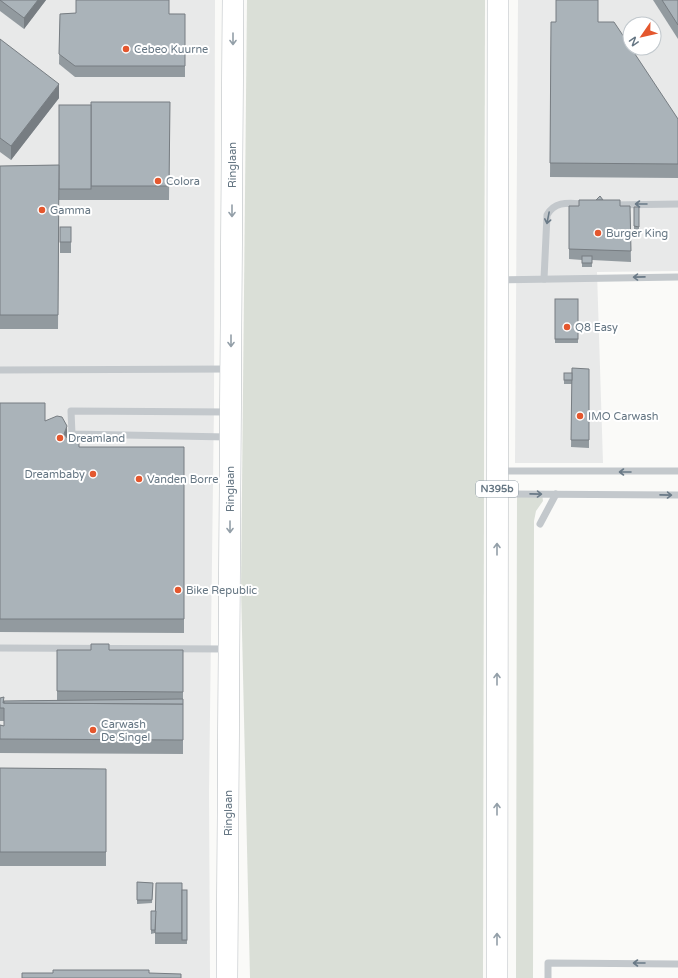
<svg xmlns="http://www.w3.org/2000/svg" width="678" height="978" viewBox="0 0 678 978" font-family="'Varela Round',sans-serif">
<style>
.built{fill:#e8e9e9;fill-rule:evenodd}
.green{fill:#dadfd7}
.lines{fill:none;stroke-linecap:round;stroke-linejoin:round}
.primary-casing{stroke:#b5babe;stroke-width:22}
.lane{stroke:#c3c8cc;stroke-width:7}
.primary{stroke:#fff;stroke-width:21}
.wall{fill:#929a9f}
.shaded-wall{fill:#777d82}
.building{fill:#aab3b9;stroke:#777d82}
.oneway{stroke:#939fa8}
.oneway2{stroke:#6a7a87}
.poi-dot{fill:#e4572e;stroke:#fff;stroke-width:1.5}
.labels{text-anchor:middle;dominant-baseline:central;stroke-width:4;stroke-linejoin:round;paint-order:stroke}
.shield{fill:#fff;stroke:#939fa8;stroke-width:1}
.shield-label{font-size:10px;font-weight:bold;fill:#657683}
.poi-label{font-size:11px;fill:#657683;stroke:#fff;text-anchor:start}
.street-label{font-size:11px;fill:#657683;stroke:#fff}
</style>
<rect width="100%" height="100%" fill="#fafaf8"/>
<g class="built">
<polygon points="0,0 215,0 214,405 209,792 210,978 0,978"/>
<path d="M518 0H678V271L597 272 603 463H515ZM630 24H654V48H630Z"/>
</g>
<g class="green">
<polygon points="247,0 485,0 483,978 250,978 241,588"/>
<polygon points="517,494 542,494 543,501 536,511 534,521 533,978 516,978"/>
</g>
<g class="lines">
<g class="primary-casing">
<g id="primary">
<polyline points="227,978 233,0"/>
<polyline points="497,978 498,0"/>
</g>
</g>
<g class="lane">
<polyline points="612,205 678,204"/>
<path d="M544 279 547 215C556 199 572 204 588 204"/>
<polyline points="500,280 678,277"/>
<polyline points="0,370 228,369"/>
<polyline points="228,437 72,434 71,411 228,412"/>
<polyline points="500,471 678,471"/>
<polyline points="500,494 678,495"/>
<polyline points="540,524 556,494"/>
<polyline points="0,648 228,649"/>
<polyline points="548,978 548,963 678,964"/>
</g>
<use href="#primary" class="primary"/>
</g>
<g class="wall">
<polygon points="0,0 46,0 24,29 0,11"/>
<polygon points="653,0 678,0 678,39"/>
<polygon points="76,13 185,14 185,77 75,77 59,64 60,14"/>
<polygon points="551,22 598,22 678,119 678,178 550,177"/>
<polygon points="0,39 59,98 11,160 0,152"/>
<polygon points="170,102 169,200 59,200 58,329 0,329 0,166 59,165 91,105"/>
<polygon points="603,200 620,206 630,206 631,262 592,260 592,267 582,267 582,260 569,259 569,206 579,206"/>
<rect x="634" y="207" width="5" height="23"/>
<rect x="60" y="227" width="11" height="26"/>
<rect x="555" y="299" width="23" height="44"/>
<polygon points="589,369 589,448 571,447 572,384 564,384 564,373 572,373"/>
<polygon points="0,403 45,421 79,447 184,447 184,633 0,632"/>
<polygon points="57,650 183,650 183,754 0,753 0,725 4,726 4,721 0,721 0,698 4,701 57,700"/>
<polygon points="0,768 106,769 106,866 0,866"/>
<polygon points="137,882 153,883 152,903 137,904"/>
<polygon points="187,890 187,944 155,944 155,933 151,934 151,911 156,911"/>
</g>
<g class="shaded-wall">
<polygon points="38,0 46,0 24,29 24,18"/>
<polygon points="59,84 59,98 11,160 11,146"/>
<polygon points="67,426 67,440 64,434"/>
</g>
<g class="building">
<polygon points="0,0 38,0 24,18"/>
<polygon points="76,0 169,0 169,14 185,14 185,66 75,66 59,54 60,14 76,13"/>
<polygon points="556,0 598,0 598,22 614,22 630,46 630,48 631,48 678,119 678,164 550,163 551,22 556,22"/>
<polygon points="662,0 678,0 678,25"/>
<polygon points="0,39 59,84 11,146 0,138"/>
<polygon points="91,102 170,102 169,186 91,186"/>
<rect x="59" y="105" width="32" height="84"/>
<polygon points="59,165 58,315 0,315 0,166"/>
<polygon points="600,196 603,200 596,200"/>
<polygon points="579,200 620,200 620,206 630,206 631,251 569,249 569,206 579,206"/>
<polygon points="634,207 639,207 639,227 634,226"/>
<rect x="60" y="227" width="11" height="15"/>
<rect x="582" y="256" width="10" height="7"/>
<rect x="555" y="299" width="23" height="40"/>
<polygon points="572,368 589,369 589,440 571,440"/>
<rect x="564" y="373" width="8" height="7"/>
<polygon points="0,403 45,403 45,421 57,416 62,417 67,426 64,434 68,439 79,439 79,447 184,447 184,619 0,619"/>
<polygon points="91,644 109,644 109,650 183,650 183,692 57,691 57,650 91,650"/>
<polygon points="4,697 3,703 183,704 183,740 0,739 0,725 4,726 4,708 0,708 0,698"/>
<polygon points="183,699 183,704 4,703 4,701"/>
<polygon points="0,768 106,769 106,852 0,852"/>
<polygon points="137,882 153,883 152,900 137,900"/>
<polygon points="156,883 182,883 182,933 155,933"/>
<rect x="182" y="890" width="5" height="50"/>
<polygon points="151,911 156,911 155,930 151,930"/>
<polygon points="53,970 149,970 149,973 181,974 181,978 22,978 22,973 53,973"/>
</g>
<defs><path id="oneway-shaft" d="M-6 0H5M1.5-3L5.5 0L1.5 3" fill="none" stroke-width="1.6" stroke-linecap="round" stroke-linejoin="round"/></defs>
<g class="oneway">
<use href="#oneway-shaft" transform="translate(233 39) rotate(90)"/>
<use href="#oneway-shaft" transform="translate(232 211) rotate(90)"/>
<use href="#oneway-shaft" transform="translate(231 341) rotate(90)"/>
<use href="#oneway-shaft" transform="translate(230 527) rotate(90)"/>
<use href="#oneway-shaft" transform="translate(497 549) rotate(-90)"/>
<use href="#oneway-shaft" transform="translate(497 679) rotate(-90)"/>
<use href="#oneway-shaft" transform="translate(497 809) rotate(-90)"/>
<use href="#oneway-shaft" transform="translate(497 939) rotate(-90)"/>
</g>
<g class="oneway2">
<use href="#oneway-shaft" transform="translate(641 204) rotate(180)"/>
<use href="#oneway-shaft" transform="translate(548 218) rotate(101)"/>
<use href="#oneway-shaft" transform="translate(639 277) rotate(179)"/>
<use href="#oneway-shaft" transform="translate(625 472) rotate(-180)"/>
<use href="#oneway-shaft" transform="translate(536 494) rotate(1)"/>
<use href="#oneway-shaft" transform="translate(666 495) rotate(1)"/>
<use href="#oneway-shaft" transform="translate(639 963) rotate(-180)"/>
</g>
<g class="poi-dot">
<circle cx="126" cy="49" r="4"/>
<circle cx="158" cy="181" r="4"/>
<circle cx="42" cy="210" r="4"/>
<circle cx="598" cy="233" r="4"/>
<circle cx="567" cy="327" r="4"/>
<circle cx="580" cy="416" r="4"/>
<circle cx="60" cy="438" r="4"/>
<circle cx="93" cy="474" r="4"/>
<circle cx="139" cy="479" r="4"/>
<circle cx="178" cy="590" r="4"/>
<circle cx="93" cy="730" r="4"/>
</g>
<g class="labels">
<rect class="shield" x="476" y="481" width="42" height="16" rx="3"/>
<g class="shield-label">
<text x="497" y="489">N395b</text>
</g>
<g class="poi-label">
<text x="134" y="49">Cebeo Kuurne</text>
<text x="166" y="181">Colora</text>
<text x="50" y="210">Gamma</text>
<text x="606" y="233">Burger King</text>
<text x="575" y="327">Q8 Easy</text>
<text x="588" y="416">IMO Carwash</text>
<text x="68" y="438">Dreamland</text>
<text x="85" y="474" text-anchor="end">Dreambaby</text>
<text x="147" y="479">Vanden Borre</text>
<text x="186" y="590">Bike Republic</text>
<text x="101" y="724">Carwash<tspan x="101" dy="13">De Singel</tspan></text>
</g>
<g class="street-label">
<text transform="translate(232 165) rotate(-90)">Ringlaan</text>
<text transform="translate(230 489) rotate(-90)">Ringlaan</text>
<text transform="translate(228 813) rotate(-90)">Ringlaan</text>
</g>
</g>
<g transform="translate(642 36) rotate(236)"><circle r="19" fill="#ffffff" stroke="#c1c8cd"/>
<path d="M0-3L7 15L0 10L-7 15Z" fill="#e4572e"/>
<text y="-6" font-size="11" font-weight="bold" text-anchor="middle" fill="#657683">N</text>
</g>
</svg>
